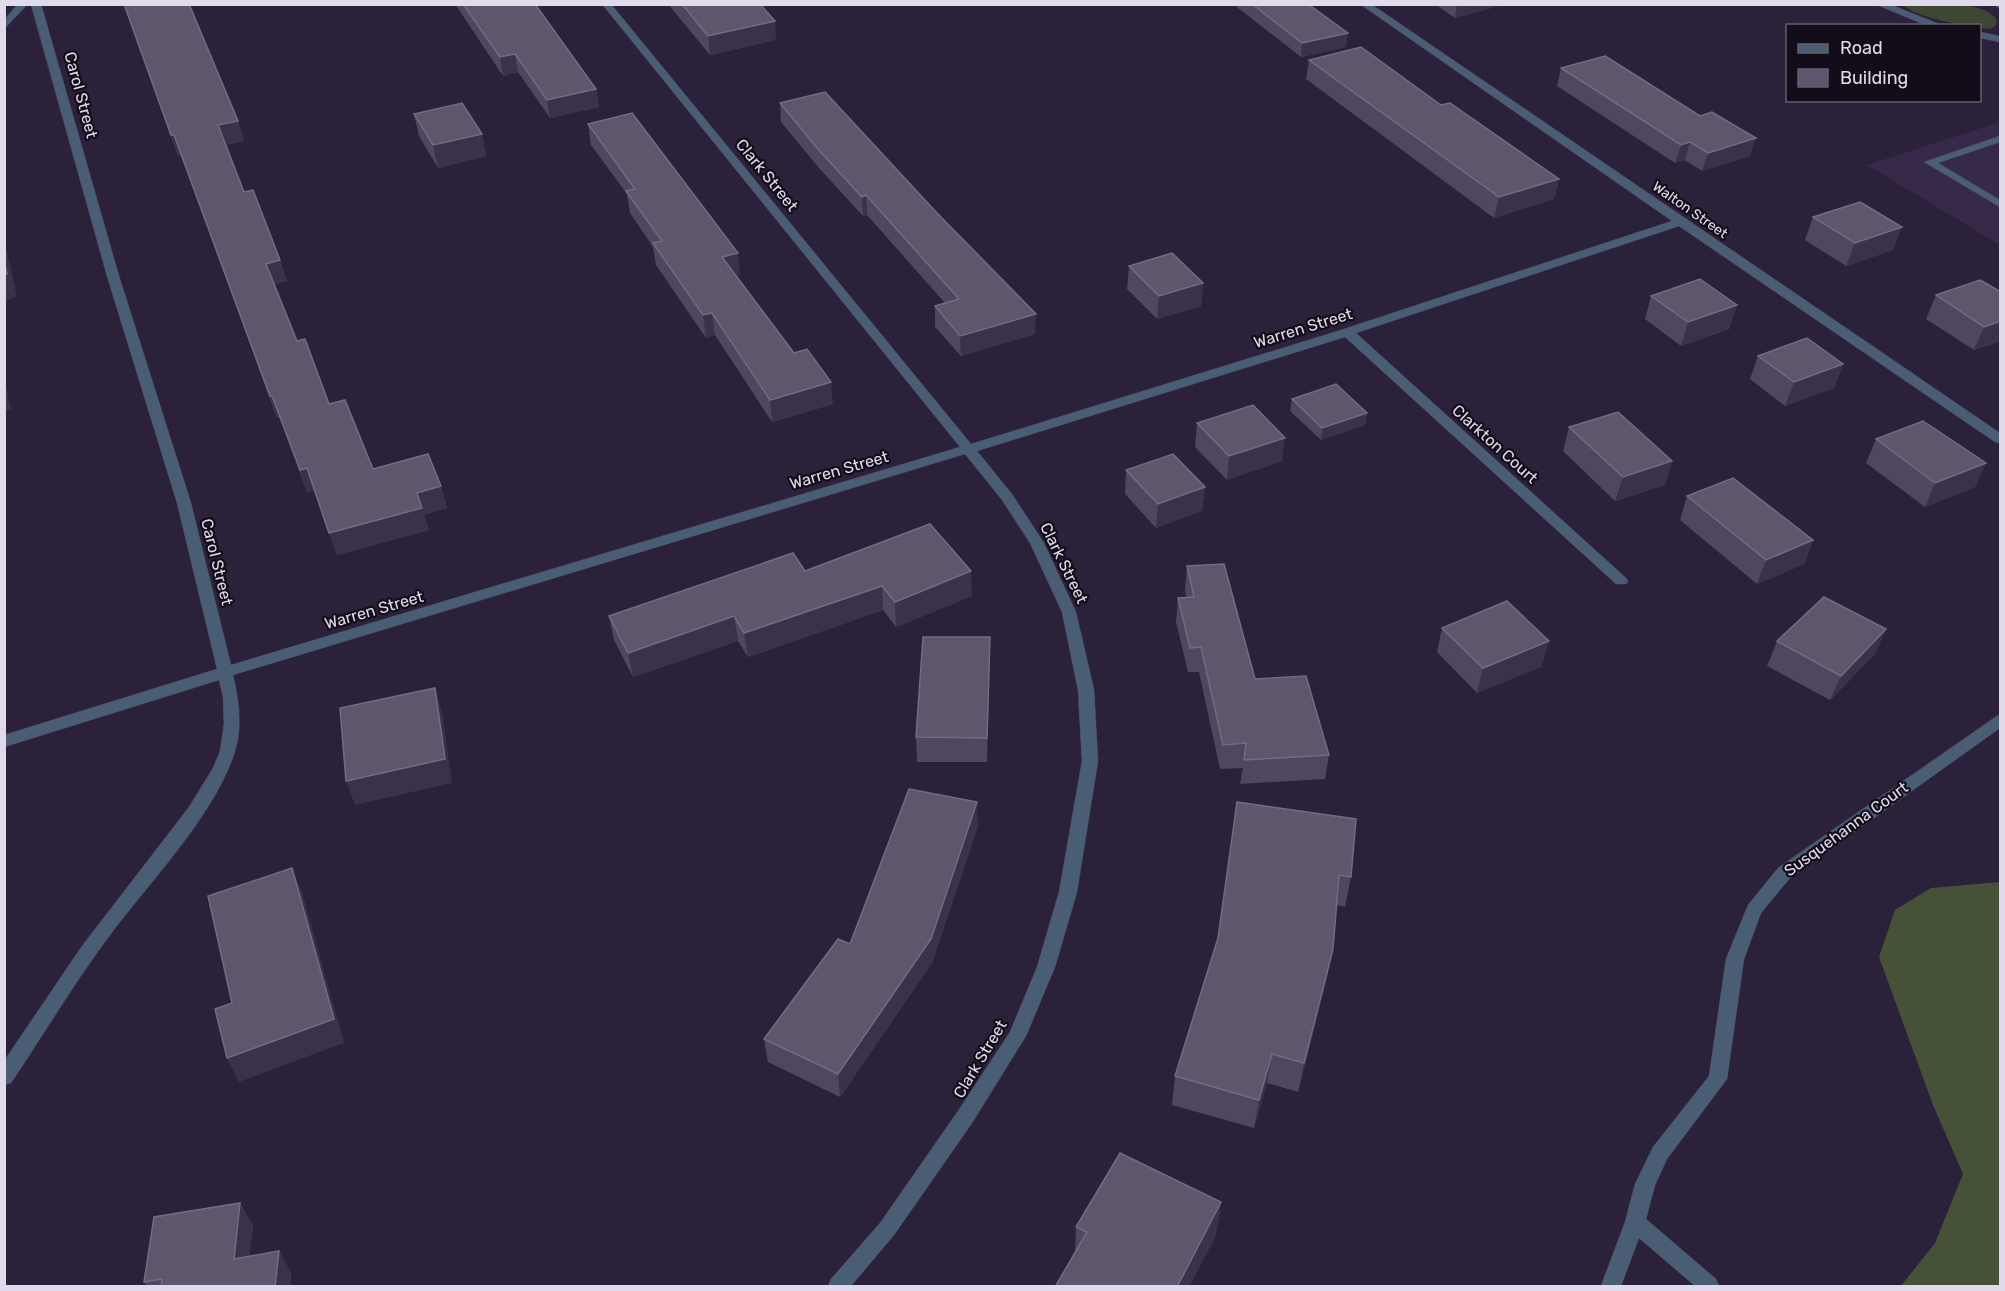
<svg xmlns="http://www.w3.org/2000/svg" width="2005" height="1291" viewBox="0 0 2005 1291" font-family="Rubik,sans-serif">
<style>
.built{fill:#362949}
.green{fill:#3e4733}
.forest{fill:#465238}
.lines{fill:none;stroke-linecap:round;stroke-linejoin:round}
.minor-casing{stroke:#483f56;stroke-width:1}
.minor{fill:#495d75;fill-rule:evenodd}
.wall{fill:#50465f}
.shaded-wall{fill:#3b314a}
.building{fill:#5f566e;stroke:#746b81;stroke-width:1.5}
.labels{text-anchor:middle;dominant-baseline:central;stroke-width:4.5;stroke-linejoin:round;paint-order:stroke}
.far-street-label{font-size:14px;fill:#e0daeb;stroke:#120d18}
.street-label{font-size:16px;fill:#e0daeb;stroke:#120d18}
</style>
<rect width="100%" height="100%" fill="#2b213a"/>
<polygon class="built" points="2000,122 2000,245 1867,165"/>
<path class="green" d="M1903 5C1926 2 1984 0 1997 20L1996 25 1991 29 1980 28V26C1961 26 1916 17 1903 5Z"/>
<polygon class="forest" points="2000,882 2000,1286 1901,1286 1935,1243 1963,1174 1933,1105 1879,957 1895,910 1931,888"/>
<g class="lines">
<g class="minor-casing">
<g id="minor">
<polygon points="18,4 28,4 4,29 4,20"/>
<path d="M31 4H41L119 276 191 503 231 665 960 447 602 4H611L971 444 1341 330 1672 221 1360 4H1371L2000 433V443L1995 442 1679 226 1356 333 1626 578 1628 581 1626 584H1616L1345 337 977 451 1012 494 1044 543 1076 612 1094 690 1098 761 1077 892 1055 967 1026 1036 972 1123 894 1235 851 1286H828L831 1279 880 1223 958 1111 1010 1032 1037 967 1059 892 1082 761 1078 690 1062 612 1030 543 1002 500 965 454 233 675C240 704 243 732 232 760 209 821 149 883 110 935 74 983 44 1034 11 1083L4 1085V1061L82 946 189 807 213 768 220 751 224 724 223 697 219 680 4 747V735L217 669 177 503 107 276Z"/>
<polygon points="1875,4 1889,4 1944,26 1928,26"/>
<polygon points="1995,4 2000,4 2000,8 1997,7"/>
<polygon points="1980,32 2000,36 2000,42 1980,38"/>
<polygon points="2000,136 2000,142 1938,163 2000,200 2000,207 1924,162"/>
<polygon points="2000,714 2000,728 1790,878 1761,913 1744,959 1727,1079 1667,1159 1655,1185 1646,1219 1716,1279 1719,1286 1695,1286 1639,1238 1621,1286 1601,1286 1625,1222 1635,1184 1653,1147 1709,1076 1726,959 1748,905 1778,868"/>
</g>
</g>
<use href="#minor" class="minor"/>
</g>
<g class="wall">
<polygon points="124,4 238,121 244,141 225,145 244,192 280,260 287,281 274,284 297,341 329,404 373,469 441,486 447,508 424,515 429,530 337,555 315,490 307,492 280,417 277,418 181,155 178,156"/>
<polygon points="455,4 535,4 596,89 599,107 550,118 518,72 503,76"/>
<polygon points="668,4 764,4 764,9 776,40 710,55"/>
<polygon points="1233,4 1308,4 1346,47 1301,57"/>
<polygon points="1435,4 1505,4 1455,18"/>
<polygon points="1309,60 1441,105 1559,179 1554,199 1494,218 1306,79"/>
<polygon points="1561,68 1750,156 1702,171 1685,160 1675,163 1557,86"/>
<polygon points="780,103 1035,334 961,356 935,327 935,306 945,303 867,215 863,216 819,168 781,122"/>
<polygon points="414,114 482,134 486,156 438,168 419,136"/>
<polygon points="588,124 740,274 736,276 833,404 772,422 715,335 706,338 656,265 653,247 630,213 627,194 591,145"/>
<polygon points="1813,217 1893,250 1846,266 1805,240"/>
<polygon points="1129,266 1203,283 1201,306 1157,319 1127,289"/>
<polygon points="2001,292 2001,341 1974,350 1926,319 1936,295"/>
<polygon points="1651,296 1737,305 1729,329 1681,346 1645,319"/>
<polygon points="1758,356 1843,364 1834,388 1785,406 1750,379"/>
<polygon points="1292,399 1367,413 1365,425 1321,440 1290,411"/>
<polygon points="1197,423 1282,461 1227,480 1195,447"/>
<polygon points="1569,427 1672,461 1665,485 1615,501 1563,451"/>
<polygon points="1876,439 1986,463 1975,487 1925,507 1866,463"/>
<polygon points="1126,470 1205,487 1202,511 1156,528 1125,494"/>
<polygon points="1687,496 1813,540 1804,564 1757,584 1680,520"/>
<polygon points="1187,566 1255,679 1329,755 1325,779 1240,784 1243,768 1220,769 1199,672 1188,672 1176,622 1178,598 1186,597 1185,590"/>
<polygon points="805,571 972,596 896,627 883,610 748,657 738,641 633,677 614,640 609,616"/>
<polygon points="1442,628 1542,666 1477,693 1437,652"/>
<polygon points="1886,629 1875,654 1830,700 1767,666 1777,641"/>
<polygon points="990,637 987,762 917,762 916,737"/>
<polygon points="1237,802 1351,877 1345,907 1336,905 1333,949 1327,978 1298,1092 1267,1083 1254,1128 1172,1105 1175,1076 1218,938"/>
<polygon points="978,826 932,963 840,1097 768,1062 764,1039 850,944"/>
<polygon points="1221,1202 1216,1235 1189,1287 1055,1287 1075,1253 1076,1227"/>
<polygon points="240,1203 253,1226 249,1256 279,1251 291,1273 290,1287 148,1287 144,1282"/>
</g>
<g class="shaded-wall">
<polygon points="1457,4 1505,4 1455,18"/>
<polygon points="775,21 776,40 710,55 708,36"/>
<polygon points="1348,33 1346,47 1301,57 1302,43"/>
<polygon points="515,54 518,72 503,76 500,57"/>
<polygon points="596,89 599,107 550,118 547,100"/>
<polygon points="238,121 244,141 224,145 218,125"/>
<polygon points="482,134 486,156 438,168 433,145"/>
<polygon points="171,135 174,135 181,155 178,156"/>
<polygon points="1756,138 1750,156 1702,171 1708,153"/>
<polygon points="1690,142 1685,160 1675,163 1681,145"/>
<polygon points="1559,179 1554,199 1494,218 1499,197"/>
<polygon points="866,195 867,215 863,216 862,197"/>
<polygon points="1902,227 1893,250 1846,266 1855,243"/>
<polygon points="4,238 17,297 4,301"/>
<polygon points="738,253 740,274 725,279 722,257"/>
<polygon points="280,260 287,281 273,285 266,264"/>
<polygon points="1203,283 1201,306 1157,319 1159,296"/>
<polygon points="1737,305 1729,329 1681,346 1688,322"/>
<polygon points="712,313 715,335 706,338 703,315"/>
<polygon points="1036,314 1035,334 961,356 960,336"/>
<polygon points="2001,321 2001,341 1974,350 1984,327"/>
<polygon points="1843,364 1834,388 1785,406 1794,382"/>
<polygon points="4,378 11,409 4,411"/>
<polygon points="831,382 833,404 772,422 770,400"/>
<polygon points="270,396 272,396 280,417 277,418"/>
<polygon points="1367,413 1365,425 1321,440 1322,428"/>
<polygon points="1285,438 1282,461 1227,480 1229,456"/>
<polygon points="1672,461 1665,485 1615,501 1623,477"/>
<polygon points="1986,463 1975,487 1925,507 1935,483"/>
<polygon points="307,468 315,490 307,492 300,470"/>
<polygon points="441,486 447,508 424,515 429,530 337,555 329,533 417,493"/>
<polygon points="1205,487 1202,511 1156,528 1158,504"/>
<polygon points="1813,540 1804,564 1757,584 1766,560"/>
<polygon points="971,571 972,596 896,627 895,602"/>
<polygon points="882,586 883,610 748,657 744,633"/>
<polygon points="734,616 738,641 633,677 628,653"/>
<polygon points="1886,629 1875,654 1830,700 1841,676"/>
<polygon points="990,637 990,662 987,762 987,738"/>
<polygon points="1549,641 1542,666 1477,693 1483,668"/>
<polygon points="435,688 442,712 452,783 355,805 346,781"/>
<polygon points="977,802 978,826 932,963 840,1097 838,1074"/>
<polygon points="292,868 302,892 344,1043 239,1082 227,1058"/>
<polygon points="1333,949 1327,978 1298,1092 1304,1063"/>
<polygon points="1272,1054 1267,1083 1254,1128 1259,1100"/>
<polygon points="1221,1202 1216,1235 1189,1287 1177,1287"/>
<polygon points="240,1203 253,1226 247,1281 234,1259"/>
<polygon points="279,1251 291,1273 290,1287 275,1287"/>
</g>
<g class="building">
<polygon points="124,4 189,4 238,121 218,125 244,192 253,190 280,260 266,264 297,341 305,339 329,404 345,400 373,469 428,454 441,486 417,493 422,508 329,533 307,468 300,470 272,396 270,396 174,135 171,135"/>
<polygon points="463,4 535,4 596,89 547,100 515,54 500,57"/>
<polygon points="682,4 760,4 775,21 708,36"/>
<polygon points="1252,4 1308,4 1348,33 1302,43"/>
<polygon points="1361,47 1441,105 1450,103 1559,179 1499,197 1309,60"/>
<polygon points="1605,56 1700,116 1712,112 1756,138 1708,153 1690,142 1681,145 1561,68"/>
<polygon points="825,92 937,213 1036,314 960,336 935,306 959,299 866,195 862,197 817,148 780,103"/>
<polygon points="462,103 482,134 433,145 414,114"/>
<polygon points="632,113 738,253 722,257 794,353 807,349 831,382 770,400 712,313 703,315 653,243 662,241 626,191 635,189 588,124"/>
<polygon points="1860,202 1902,227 1855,243 1813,217"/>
<polygon points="1172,253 1203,283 1159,296 1129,266"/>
<polygon points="4,261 7,274 4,275"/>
<polygon points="1700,279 1737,305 1688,322 1651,296"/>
<polygon points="1980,280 2001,292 2001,321 1984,327 1936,295"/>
<polygon points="1807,338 1843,364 1794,382 1758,356"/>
<polygon points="1336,384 1367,413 1322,428 1292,399"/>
<polygon points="1253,405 1285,438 1229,456 1197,423"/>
<polygon points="1618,412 1672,461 1623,477 1569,427"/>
<polygon points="1923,421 1986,463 1935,483 1876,439"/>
<polygon points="1173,454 1205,487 1158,504 1126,470"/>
<polygon points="1733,478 1813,540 1766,560 1687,496"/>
<polygon points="930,524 971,571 895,602 882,586 744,633 734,616 628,653 609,616 793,553 805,571"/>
<polygon points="1224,564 1255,679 1306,676 1329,755 1244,760 1246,743 1223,745 1201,647 1190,648 1178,598 1194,597 1187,566"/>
<polygon points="1824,597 1886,629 1841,676 1777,641"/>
<polygon points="1507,601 1549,641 1483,668 1442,628"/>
<polygon points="923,637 990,637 987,738 916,737"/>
<polygon points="435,688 445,759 346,781 340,708"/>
<polygon points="909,789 977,802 931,939 838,1074 764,1039 838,939 850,944"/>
<polygon points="1237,802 1356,819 1351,877 1339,875 1333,949 1304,1063 1272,1054 1259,1100 1175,1076 1218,938"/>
<polygon points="292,868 334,1019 227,1058 215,1009 232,1003 208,896"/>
<polygon points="1120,1153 1221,1202 1177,1287 1055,1287 1087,1232 1076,1227"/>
<polygon points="240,1203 234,1259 279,1251 275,1287 161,1287 162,1279 144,1282 154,1217"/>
</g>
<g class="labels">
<g class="far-street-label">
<text transform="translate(1690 210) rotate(35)">Walton Street</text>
</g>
<g class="street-label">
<text transform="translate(81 95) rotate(75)">Carol Street</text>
<text transform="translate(767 175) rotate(51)">Clark Street</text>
<text transform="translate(1303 328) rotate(-17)">Warren Street</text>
<text transform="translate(1495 444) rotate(42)">Clarkton Court</text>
<text transform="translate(839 470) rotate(-16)">Warren Street</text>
<text transform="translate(217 562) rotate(76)">Carol Street</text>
<text transform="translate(1064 563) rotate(64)">Clark Street</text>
<text transform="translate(374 610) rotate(-16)">Warren Street</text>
<text transform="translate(1846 829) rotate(-36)">Susquehanna Court</text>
<text transform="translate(980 1059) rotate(-59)">Clark Street</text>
</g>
</g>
<rect width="2005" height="1291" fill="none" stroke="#e0daeb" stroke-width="12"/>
<rect x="1786" y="24" width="195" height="78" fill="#120d18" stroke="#645f6c" stroke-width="1.5"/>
<rect x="1798" y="44" width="30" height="9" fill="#495d75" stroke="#645f6c" stroke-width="1.5"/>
<text x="1840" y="54" font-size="18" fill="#e0daeb">Road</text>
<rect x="1798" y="69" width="30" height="18" fill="#5f566e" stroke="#645f6c" stroke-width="1.5"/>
<text x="1840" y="84" font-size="18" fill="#e0daeb">Building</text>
</svg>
